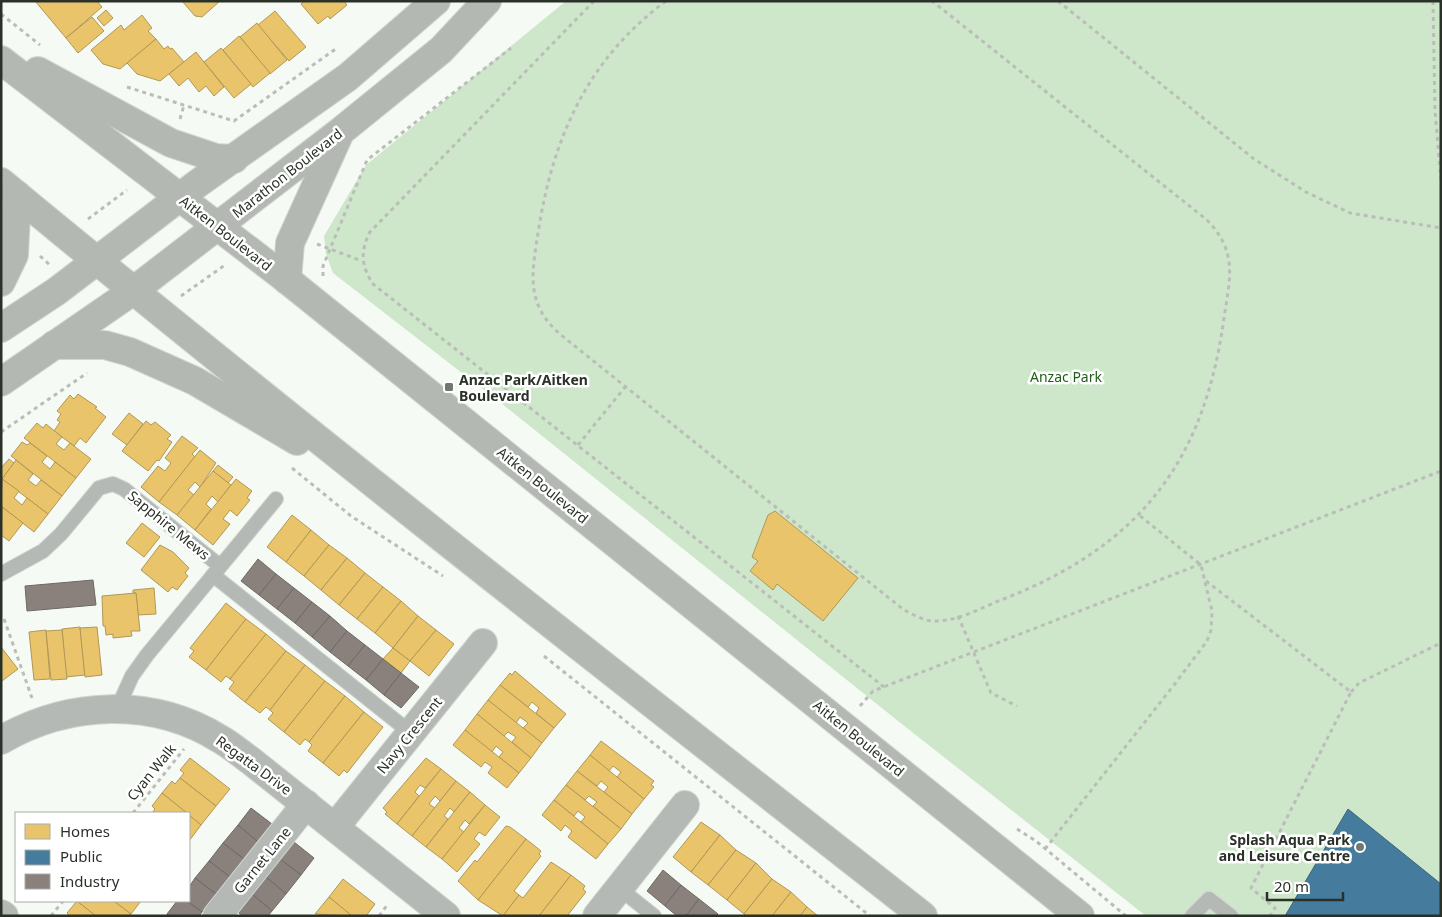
<svg xmlns="http://www.w3.org/2000/svg" width="1442" height="917" viewBox="0 0 1442 917" font-family="'Noto Sans',sans-serif">
<style>
.green{fill:#cee7cb}
.homes{fill:#e9c46a;stroke:#b09856}
.public{fill:#457b9d;stroke:#3d657a}
.industry{fill:#8a817c;stroke:#6d6963}
.lines{fill:none;stroke-linecap:round;stroke-linejoin:round}
.lane-casing{stroke:#d1d6d0;stroke-width:16}
.street-casing{stroke:#d1d6d0;stroke-width:30}
.secondary-casing{stroke:#d1d6d0;stroke-width:30}
.path{stroke:#babdb8;stroke-width:3;stroke-dasharray:4 4;stroke-linecap:butt}
.lane{stroke:#b5b9b5;stroke-width:14}
.street{stroke:#b5b9b5;stroke-width:28}
.secondary{stroke:#b4b8b3;stroke-width:28}
.poi-dot{fill:#717870;stroke:#fff;stroke-width:2}
.labels{text-anchor:middle;dominant-baseline:central;stroke-width:5;stroke-linejoin:round;paint-order:stroke}
.street-label{font-size:14px;fill:#2a3129;stroke:#fff}
.park-label{font-size:14px;fill:#205d17;stroke:#fff}
.poi-label{font-size:14px;font-weight:bold;fill:#2a3129;stroke:#fff;text-anchor:start}
</style>
<rect width="100%" height="100%" fill="#f5fbf4"/>
<polygon class="green" points="566,1 1441,1 1441,916 1146,916 898,721 511,411 333,273 326,254 324,236 366,165"/>
<g class="homes">
<polygon points="35,1 97,1 102,7 66,38"/>
<polygon points="182,1 220,1 202,17 195,16"/>
<polygon points="304,1 344,1 347,5 330,19 328,16 318,24 301,4"/>
<polygon points="106,10 113,18 104,26 97,18"/>
<polygon points="275,11 306,47 289,61 258,25"/>
<polygon points="142,15 152,28 148,31 156,39 120,69 103,64 91,50 121,25 124,30"/>
<polygon points="92,17 104,31 78,53 66,38"/>
<polygon points="257,23 287,60 270,74 240,37"/>
<polygon points="239,36 270,73 253,87 223,50"/>
<polygon points="156,39 164,49 168,46 170,49 172,48 184,62 160,81 137,74 127,63"/>
<polygon points="221,48 251,84 234,98 204,62"/>
<polygon points="196,52 224,87 214,96 206,86 199,92 188,78 179,86 169,74"/>
<polygon points="78,394 97,407 95,408 106,417 86,443 80,438 74,446 54,431 60,422 57,420 61,414 57,411 70,395 74,399"/>
<polygon points="129,413 143,424 127,445 112,434"/>
<polygon points="146,421 151,425 155,422 171,435 167,439 172,442 159,461 157,460 148,471 122,451"/>
<polygon points="37,423 43,428 46,424 62,437 56,444 64,450 70,443 91,459 76,478 24,438"/>
<polygon points="182,436 198,448 192,454 195,457 159,502 141,487 158,466 165,471 171,463 165,458"/>
<polygon points="22,442 27,445 30,443 47,456 42,462 50,469 55,462 76,478 62,496 11,456"/>
<polygon points="200,450 216,463 200,487 195,482 188,490 194,495 177,515 159,502"/>
<polygon points="9,459 14,463 2,479 1,468"/>
<polygon points="16,460 33,474 28,480 36,486 41,480 62,496 48,514 2,479"/>
<polygon points="218,465 233,477 228,483 213,471"/>
<polygon points="213,471 231,485 218,502 212,496 206,504 211,509 195,530 177,515"/>
<polygon points="2,479 19,491 14,498 22,505 27,498 48,514 34,532 1,506"/>
<polygon points="236,479 252,491 247,498 250,500 237,516 230,510 223,519 230,524 213,545 195,530"/>
<polygon points="2,507 23,523 9,541 1,535"/>
<polygon points="775,511 858,578 823,621 777,584 773,590 750,571 758,561 752,557 768,515"/>
<polygon points="292,515 311,530 286,562 267,547"/>
<polygon points="142,523 160,537 144,557 126,543"/>
<polygon points="311,530 329,545 304,576 286,562"/>
<polygon points="160,545 173,552 189,568 185,573 188,576 177,590 172,587 168,592 141,570"/>
<polygon points="329,545 347,558 321,590 304,576"/>
<polygon points="347,558 365,573 339,605 321,590"/>
<polygon points="365,573 383,587 357,619 339,605"/>
<polygon points="383,587 401,601 375,633 357,619"/>
<polygon points="154,588 156,614 138,615 136,593 133,593 133,590"/>
<polygon points="136,593 140,631 131,631 132,636 113,638 113,634 106,635 105,626 103,626 102,596"/>
<polygon points="401,601 418,616 393,648 375,633"/>
<polygon points="226,603 246,619 206,670 189,657 194,651 190,648"/>
<polygon points="418,616 436,630 410,661 393,648"/>
<polygon points="246,619 266,634 230,679 226,676 221,682 206,670"/>
<polygon points="80,627 85,675 66,677 62,629"/>
<polygon points="97,627 102,675 85,677 80,628"/>
<polygon points="46,630 50,679 34,680 29,632"/>
<polygon points="62,630 67,679 51,680 46,631"/>
<polygon points="436,630 454,644 429,676 410,661"/>
<polygon points="266,634 286,651 245,702 229,689 234,682 230,679"/>
<polygon points="1,647 18,669 2,681 1,680"/>
<polygon points="393,648 410,661 401,673 383,659"/>
<polygon points="286,651 305,665 270,710 266,707 260,713 245,702"/>
<polygon points="305,665 325,681 284,732 268,719 273,713 270,710"/>
<polygon points="515,671 566,714 554,728 536,713 539,708 532,702 528,707 500,685 510,673 512,675"/>
<polygon points="325,681 345,696 309,742 305,739 300,745 284,732"/>
<polygon points="500,685 554,728 542,743 523,728 528,723 520,717 516,723 488,700"/>
<polygon points="345,696 364,712 323,763 308,751 312,745 309,742"/>
<polygon points="488,700 542,743 531,758 512,742 516,737 508,732 504,736 477,714"/>
<polygon points="364,712 383,727 347,773 344,770 339,776 323,763"/>
<polygon points="477,714 531,758 519,773 499,757 503,752 496,746 492,752 465,730"/>
<polygon points="465,730 519,773 507,788 488,773 492,767 485,762 481,767 453,745"/>
<polygon points="601,741 654,781 651,785 654,787 644,799 617,777 621,772 613,766 609,771 590,755"/>
<polygon points="590,755 644,799 632,814 604,792 608,787 601,781 597,786 577,771"/>
<polygon points="190,758 230,789 216,806 180,778 184,773 180,770"/>
<polygon points="426,758 441,769 425,788 420,785 415,792 419,796 397,824 385,814 387,812 383,808"/>
<polygon points="441,769 456,781 440,801 435,796 429,804 435,808 412,836 397,824"/>
<polygon points="577,771 632,814 621,829 593,806 597,802 589,796 585,800 566,785"/>
<polygon points="180,778 216,806 201,825 162,793 172,781 175,784"/>
<polygon points="456,781 470,792 454,812 450,808 444,816 448,819 426,847 412,836"/>
<polygon points="566,785 621,829 608,844 581,822 585,817 578,811 574,816 554,800"/>
<polygon points="470,792 485,805 469,824 465,820 459,828 464,832 442,859 426,847"/>
<polygon points="162,793 187,813 152,813 155,809 152,806"/>
<polygon points="554,800 608,844 596,859 568,837 572,831 565,825 561,831 542,815"/>
<polygon points="485,805 500,817 485,836 479,832 474,839 480,844 457,872 442,859"/>
<polygon points="189,815 201,825 189,841"/>
<polygon points="701,822 720,835 691,872 673,857"/>
<polygon points="506,826 510,827 526,839 478,900 458,881 475,860 477,862"/>
<polygon points="720,835 736,850 708,885 691,872"/>
<polygon points="526,839 541,851 539,854 541,856 514,891 519,895 503,916 478,900"/>
<polygon points="736,850 756,863 727,900 708,885"/>
<polygon points="551,862 571,875 539,916 503,916 519,895 523,898"/>
<polygon points="756,863 772,879 744,914 727,900"/>
<polygon points="571,875 585,886 583,889 586,892 567,916 539,916"/>
<polygon points="343,879 375,904 366,916 352,916 329,897"/>
<polygon points="772,879 791,892 772,916 746,916 744,914"/>
<polygon points="791,892 807,907 800,916 772,916"/>
<polygon points="329,897 352,916 315,914"/>
<polygon points="77,901 96,916 70,916 67,913"/>
<polygon points="77,901 114,901 131,914 129,916 96,916"/>
<polygon points="114,901 141,901 131,914"/>
<polygon points="807,907 818,916 800,916"/>
</g>
<polygon class="public" points="1348,809 1441,884 1441,916 1285,916"/>
<g class="industry">
<polygon points="258,559 276,574 259,595 241,581"/>
<polygon points="276,574 294,588 277,609 259,595"/>
<polygon points="93,580 96,605 27,611 25,586"/>
<polygon points="294,588 312,602 295,623 277,609"/>
<polygon points="312,602 330,616 312,637 295,623"/>
<polygon points="330,616 347,631 330,652 312,637"/>
<polygon points="347,631 365,645 348,666 330,652"/>
<polygon points="365,645 383,659 366,680 348,666"/>
<polygon points="383,659 401,673 384,695 366,680"/>
<polygon points="401,673 419,687 401,708 384,695"/>
<polygon points="251,808 272,824 258,842 238,825"/>
<polygon points="238,825 258,842 244,859 223,843"/>
<polygon points="294,842 314,858 301,875 280,859"/>
<polygon points="223,843 244,859 230,877 209,861"/>
<polygon points="280,859 301,875 286,894 266,877"/>
<polygon points="209,861 230,877 216,894 195,878"/>
<polygon points="663,870 681,885 665,906 647,891"/>
<polygon points="266,877 286,894 272,911 252,894"/>
<polygon points="195,878 216,894 202,912 187,901 189,887"/>
<polygon points="681,885 699,899 686,916 677,916 665,906"/>
<polygon points="252,894 272,911 268,916 242,916 238,912"/>
<polygon points="699,899 718,914 716,916 686,916"/>
<polygon points="177,901 187,901 202,912 199,916 168,916 167,914"/>
</g>
<g class="lines">
<g class="lane-casing">
<g id="lane">
<polyline points="1,574 43,551 61,534 99,488 113,484 124,489 220,566"/>
<polyline points="213,575 411,733"/>
<polyline points="118,707 132,676 147,655 276,499"/>
<polyline points="619,888 654,916"/>
<polyline points="1209,899 1231,916"/>
<polyline points="1192,916 1209,899"/>
</g>
</g>
<g class="street-casing">
<g id="street">
<path d="M1 740C69 701 152 697 220 739 231 745 241 754 251 761L446 916"/>
<polyline points="335,827 483,643"/>
<polyline points="1,914 4,916"/>
<polyline points="217,916 306,804"/>
<polyline points="597,916 685,805"/>
</g>
</g>
<g class="secondary-casing">
<g id="secondary">
<polyline points="1,60 281,275 1080,916"/>
<polyline points="38,71 171,143 216,158 234,159"/>
<path d="M1 182C304 432 614 674 923 916"/>
<polyline points="287,280 290,243 338,137"/>
<polyline points="1,282 14,255 17,195"/>
<polyline points="1,328 57,291 197,184 348,77 436,1"/>
<polyline points="54,345 105,345 130,352 195,381 297,441"/>
<polyline points="1,382 133,291 341,131 441,50 487,1"/>
</g>
</g>
<g class="path">
<path d="M594 1 370 232C360 251 361 266 373 284L884 687"/>
<path d="M666 1C589 58 554 135 539 227 532 272 524 303 561 335L904 610C914 615 926 622 936 621 958 621 981 608 1001 600 1138 547 1204 464 1224 318 1230 278 1238 252 1207 220L932 1"/>
<polyline points="1058,1 1254,159 1306,192 1350,213 1441,228"/>
<polyline points="1433,1 1435,111 1441,180"/>
<polyline points="1,14 40,45"/>
<polyline points="127,87 234,121 337,48"/>
<polyline points="180,119 184,105"/>
<polyline points="88,219 127,190"/>
<polyline points="317,244 362,261"/>
<polyline points="40,256 50,265"/>
<polyline points="323,276 323,266 367,160 511,48"/>
<polyline points="181,296 225,265"/>
<polyline points="1,432 87,373"/>
<polyline points="578,445 626,386"/>
<polyline points="292,468 351,516 443,576"/>
<polyline points="1206,581 1351,692 1251,888 1275,908 1270,916"/>
<polyline points="958,616 991,693 1017,706"/>
<polyline points="4,619 32,698"/>
<polyline points="544,656 870,916"/>
<polyline points="1351,692 1359,683 1441,643"/>
<polyline points="860,706 873,691 1441,471"/>
<polyline points="133,813 184,749"/>
<polyline points="1017,829 1036,841 1126,916"/>
<polyline points="1045,849 1174,685 1207,641 1211,630 1212,611 1201,565 1139,515"/>
<polyline points="51,916 63,901"/>
<polyline points="379,916 388,904"/>
</g>
<use href="#lane" class="lane"/>
<use href="#street" class="street"/>
<use href="#secondary" class="secondary"/>
</g>
<g class="poi-dot">
<rect x="444" y="382" width="10" height="10" rx="2.5"/>
<circle cx="1360" cy="847" r="5"/>
</g>
<g class="labels">
<g class="street-label">
<text transform="translate(287 173) rotate(-38)">Marathon Boulevard</text>
<text transform="translate(226 233) rotate(38)">Aitken Boulevard</text>
<text transform="translate(543 485) rotate(39)">Aitken Boulevard</text>
<text transform="translate(169 525) rotate(39)">Sapphire Mews</text>
<text transform="translate(409 735) rotate(-51)">Navy Crescent</text>
<text transform="translate(859 738) rotate(39)">Aitken Boulevard</text>
<text transform="translate(254 765) rotate(36)">Regatta Drive</text>
<text transform="translate(151 772) rotate(-51)">Cyan Walk</text>
<text transform="translate(262 860) rotate(-51)">Garnet Lane</text>
</g>
<g class="park-label">
<text x="1066" y="376">Anzac Park</text>
</g>
<g class="poi-label">
<text x="459" y="379">Anzac Park/Aitken<tspan x="459" dy="16">Boulevard</tspan></text>
<text x="1350" y="839" text-anchor="end">Splash Aqua Park<tspan x="1350" dy="16">and Leisure Centre</tspan></text>
</g>
</g>
<rect width="1442" height="917" fill="none" stroke="#2a3129" stroke-width="5"/>
<rect x="15" y="812" width="175" height="90" fill="#ffffff" stroke="#aaada9"/>
<rect x="25" y="824" width="25" height="15" fill="#e9c46a" stroke="#aaada9"/>
<text x="60" y="837" font-size="15" fill="#2a3129">Homes</text>
<rect x="25" y="850" width="25" height="15" fill="#457b9d" stroke="#aaada9"/>
<text x="60" y="862" font-size="15" fill="#2a3129">Public</text>
<rect x="25" y="874" width="25" height="15" fill="#8a817c" stroke="#aaada9"/>
<text x="60" y="887" font-size="15" fill="#2a3129">Industry</text>
<path d="M1267 892v8h76v-8" fill="none" stroke="#2a3129" stroke-width="2.5"/>
<text x="1274" y="892" font-size="15" fill="#2a3129" stroke="#ffffff" stroke-width="4" paint-order="stroke">20 m</text>
</svg>
